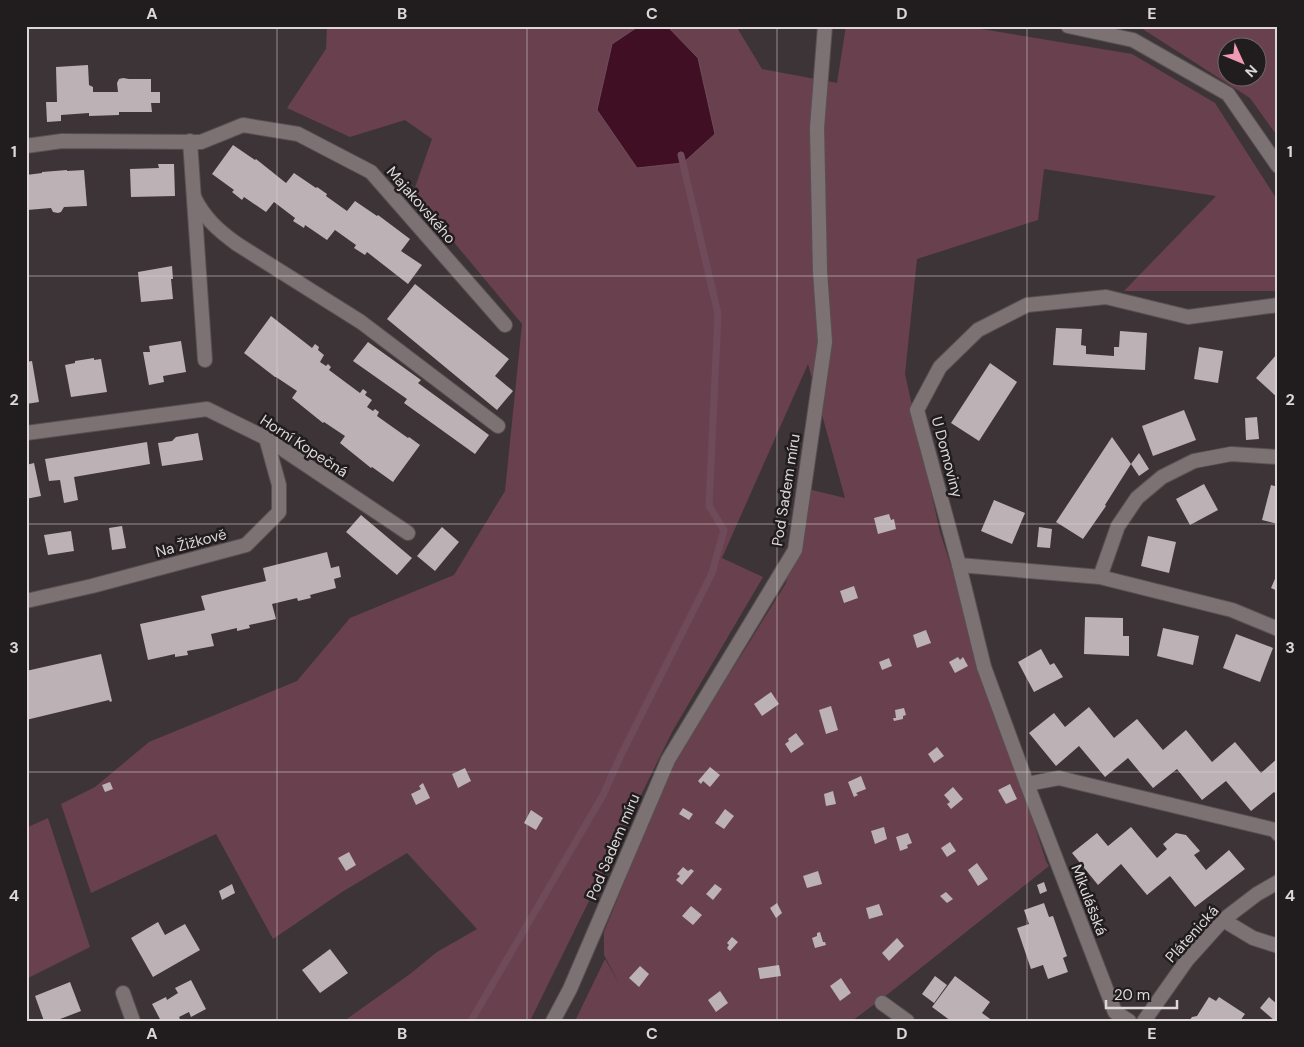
<svg xmlns="http://www.w3.org/2000/svg" width="1304" height="1047" viewBox="0 0 1304 1047" font-family="'DM Sans',sans-serif">
<style>
.green{fill:#69414e;fill-rule:evenodd}
.water{fill:#400f23;stroke:#6f4b5a}
.lines{fill:none;stroke-linecap:round;stroke-linejoin:round}
.stream{stroke:#6f4b5a;stroke-width:7}
.building{fill:#bcb1b4}
.minor-casing{stroke:#585052;stroke-width:16}
.minor{stroke:#7c7274;stroke-width:14}
.grid{fill:none;stroke:#ddd7d9;stroke-width:1;stroke-opacity:0.55}
.labels{text-anchor:middle;dominant-baseline:central;stroke-width:5;stroke-linejoin:round;paint-order:stroke}
.street-label{font-size:15px;fill:#ddd7d9;stroke:#211d1e}
.neatline{fill:none;stroke:#ddd7d9;stroke-width:2}
.grid-label{font-size:16px;text-anchor:middle;font-weight:bold;fill:#ddd7d9}
</style>
<rect width="100%" height="100%" fill="#3d3437"/>
<g class="green">
<polygon points="327,26 736,26 762,69 837,83 846,26 963,26 1132,54 1215,103 1278,201 1278,291 1124,291 1216,196 1044,169 1038,220 917,259 905,374 940,532 1046,861 1049,866 888,994 852,1021 575,1021 605,959 619,983 604,955 604,932 673,762 747,646 786,583 808,489 845,498 808,364 722,558 763,577 672,732 530,1021 344,1021 410,974 437,952 477,929 407,853 342,892 273,939 216,834 91,893 61,804 95,787 149,742 297,681 350,618 454,575 505,491 522,324 413,193 432,139 405,120 350,137 287,108 326,49"/>
<path d="M1138 26H1278V137L1250 98ZM1226 48H1256V78H1226Z"/>
<polygon points="48,818 90,947 26,979 26,828"/>
</g>
<polygon class="water" points="639,26 667,26 698,58 715,134 683,163 637,168 597,110 612,44"/>
<g class="lines">
<polyline class="stream" points="471,1021 603,795 621,755 712,573 724,530 709,506 718,314 681,155"/>
</g>
<g class="building">
<polygon points="88,65 89,85 93,87 93,92 118,92 117,83 119,79 123,78 129,79 151,79 151,92 160,92 160,103 151,103 152,112 119,112 119,115 89,116 89,113 61,115 61,121 47,122 46,102 57,102 56,67"/>
<polygon points="233,145 255,160 256,159 286,183 294,173 316,188 317,187 327,194 326,196 347,211 355,201 377,216 378,215 410,239 401,251 422,265 408,284 367,252 365,255 354,248 356,245 335,230 327,240 305,225 304,228 293,221 295,218 274,202 266,212 244,197 242,200 232,192 234,190 212,174"/>
<polygon points="158,164 174,164 175,196 131,197 130,169 159,168"/>
<polygon points="67,170 67,171 84,170 87,206 64,207 61,212 58,213 53,212 51,208 27,210 26,175 42,173 42,172"/>
<polygon points="172,266 173,279 171,279 173,299 141,302 138,272"/>
<polygon points="415,284 509,359 495,376 513,391 497,410 387,319"/>
<polygon points="271,316 312,348 315,344 319,347 318,350 324,355 320,362 326,366 328,364 331,367 329,370 360,393 363,389 367,392 365,395 372,400 367,407 373,411 375,409 379,412 377,416 408,438 409,437 420,445 393,482 372,467 371,468 340,443 345,436 324,422 323,423 292,398 297,391 276,377 275,377 244,353"/>
<polygon points="1056,328 1082,329 1081,345 1086,346 1086,354 1114,356 1114,347 1119,347 1120,331 1147,333 1145,370 1053,365"/>
<polygon points="181,341 186,372 163,376 164,382 149,385 143,352 150,352 149,346"/>
<polygon points="368,342 421,380 418,383 489,435 475,454 404,403 407,399 353,361"/>
<polygon points="1199,347 1223,351 1218,383 1194,379"/>
<polygon points="1277,354 1278,355 1278,398 1256,378"/>
<polygon points="94,358 94,360 101,359 107,392 71,397 65,365 75,363 75,361"/>
<polygon points="32,361 39,402 26,404 26,362"/>
<polygon points="990,363 1017,382 979,441 951,423"/>
<polygon points="1184,410 1196,440 1153,456 1142,426"/>
<polygon points="1257,417 1259,439 1246,440 1245,418"/>
<polygon points="198,433 203,460 162,466 158,443 172,441 176,437"/>
<polygon points="1112,437 1131,464 1105,505 1106,506 1083,539 1056,522"/>
<polygon points="147,442 150,464 74,477 78,500 64,503 60,480 49,481 45,459"/>
<polygon points="1139,453 1149,469 1139,476 1131,464"/>
<polygon points="34,463 41,496 26,499 26,465"/>
<polygon points="1204,484 1218,510 1190,525 1176,499"/>
<polygon points="1271,485 1278,487 1278,524 1262,520"/>
<polygon points="994,500 1025,513 1012,544 981,531"/>
<polygon points="889,514 891,520 894,519 896,529 878,534 874,518"/>
<polygon points="361,515 412,558 397,575 346,532"/>
<polygon points="122,526 126,548 112,550 109,528"/>
<polygon points="442,527 459,542 435,571 417,556"/>
<polygon points="1039,527 1052,529 1050,548 1037,547"/>
<polygon points="71,531 74,551 48,555 44,535"/>
<polygon points="1148,536 1176,542 1169,573 1141,566"/>
<polygon points="327,552 331,568 339,566 341,577 334,579 336,588 310,595 311,598 298,601 297,598 272,604 276,619 249,625 250,628 237,631 237,628 211,634 214,646 187,651 188,655 175,657 175,654 148,660 140,624 205,610 201,596 266,581 263,568"/>
<polygon points="1278,572 1278,591 1271,588"/>
<polygon points="854,586 858,598 844,603 840,591"/>
<polygon points="1085,617 1123,618 1123,636 1129,636 1129,656 1084,654"/>
<polygon points="1163,628 1199,636 1193,665 1157,656"/>
<polygon points="926,630 931,643 917,648 913,635"/>
<polygon points="1236,634 1273,648 1260,682 1223,668"/>
<polygon points="1041,649 1050,665 1054,663 1063,677 1034,692 1018,662"/>
<polygon points="101,654 112,701 110,702 109,700 26,720 26,671"/>
<polygon points="958,657 960,660 963,657 968,666 955,673 949,662"/>
<polygon points="889,658 892,666 882,670 879,662"/>
<polygon points="771,692 779,704 762,716 754,704"/>
<polygon points="831,706 838,730 826,734 819,710"/>
<polygon points="1089,707 1114,738 1137,719 1163,750 1186,730 1212,762 1235,742 1261,773 1278,758 1278,796 1274,792 1251,811 1226,781 1202,800 1177,769 1153,788 1128,758 1105,777 1079,746 1056,766 1029,733 1054,713 1065,727"/>
<polygon points="904,708 906,715 903,716 903,719 894,721 893,718 896,718 895,710"/>
<polygon points="796,733 804,744 791,753 785,744 789,741 788,739"/>
<polygon points="937,747 944,756 934,763 928,754"/>
<polygon points="710,767 720,775 710,787 703,781 701,784 698,781"/>
<polygon points="465,768 471,781 458,788 452,774"/>
<polygon points="861,776 866,789 856,793 858,795 854,797 848,782"/>
<polygon points="110,782 113,789 105,792 102,785"/>
<polygon points="423,783 430,798 416,805 411,794 421,789 419,786"/>
<polygon points="1010,784 1017,799 1006,804 998,790"/>
<polygon points="953,787 963,799 951,809 947,804 950,802 944,795"/>
<polygon points="833,791 836,804 826,806 824,794"/>
<polygon points="683,808 693,814 689,820 679,814"/>
<polygon points="725,809 734,816 724,829 715,823"/>
<polygon points="531,810 543,818 536,830 524,823"/>
<polygon points="884,827 887,839 875,844 871,831"/>
<polygon points="1131,827 1157,858 1167,849 1163,844 1176,833 1186,835 1200,851 1194,855 1206,870 1229,850 1245,869 1195,907 1170,876 1147,895 1121,864 1098,885 1072,853 1097,833 1108,846"/>
<polygon points="908,833 912,843 907,845 908,848 900,851 896,837"/>
<polygon points="950,842 956,851 947,857 941,848"/>
<polygon points="349,852 356,865 346,871 338,858"/>
<polygon points="977,863 988,879 978,886 968,870"/>
<polygon points="683,867 688,871 691,869 694,871 682,885 676,880 680,876 677,874"/>
<polygon points="818,871 822,884 807,888 803,876"/>
<polygon points="1044,882 1047,891 1040,894 1037,885"/>
<polygon points="232,884 235,893 222,900 219,891"/>
<polygon points="715,884 722,889 713,900 706,894"/>
<polygon points="946,892 953,899 947,903 940,896"/>
<polygon points="777,903 782,913 776,918 770,908"/>
<polygon points="1044,903 1049,917 1053,916 1067,956 1063,958 1068,972 1048,979 1043,965 1031,969 1017,928 1029,924 1024,910"/>
<polygon points="879,904 883,915 869,919 866,908"/>
<polygon points="691,906 702,915 693,925 682,916"/>
<polygon points="158,922 165,935 185,924 200,950 153,977 131,938"/>
<polygon points="820,932 823,942 825,942 826,945 815,948 812,938 817,936 817,933"/>
<polygon points="732,937 738,942 730,951 727,948 729,945 727,943"/>
<polygon points="897,938 904,946 889,961 882,953"/>
<polygon points="330,949 348,973 320,993 302,970"/>
<polygon points="779,965 781,976 760,979 758,968"/>
<polygon points="640,966 649,974 639,987 629,978"/>
<polygon points="935,976 947,985 934,1003 922,994"/>
<polygon points="955,976 990,1002 982,1013 993,1021 951,1021 932,1007"/>
<polygon points="841,978 851,993 840,1001 830,986"/>
<polygon points="191,980 206,1009 191,1017 189,1012 179,1017 181,1021 161,1021 152,1004 166,997 167,1000 178,993 175,988"/>
<polygon points="70,982 81,1011 55,1021 44,1021 35,996"/>
<polygon points="720,991 728,1003 716,1012 708,1000"/>
<polygon points="1209,997 1216,1001 1219,997 1245,1014 1240,1021 1189,1021 1192,1017 1197,1016"/>
<polygon points="1269,997 1278,1005 1278,1021 1275,1021 1260,1008"/>
</g>
<g class="lines">
<g class="minor-casing">
<g id="minor">
<polyline points="1068,26 1133,40 1228,94 1278,166"/>
<polyline points="190,141 205,360"/>
<polyline points="26,146 62,141 201,142 243,125 298,134 371,172 505,325"/>
<path d="M194 197C204 218 219 231 237 244L361 322 498 426"/>
<polyline points="26,433 207,409 266,438 408,533"/>
<polyline points="959,565 1100,577 1232,610 1278,629"/>
<polyline points="1100,577 1118,526 1137,498 1162,477 1194,461 1231,454 1278,457"/>
<polyline points="26,601 92,586 246,545 279,512 279,485 266,438"/>
<polyline points="1027,784 1059,778 1275,830 1278,834"/>
<polyline points="1223,920 1253,938 1278,946"/>
<polyline points="123,993 133,1021"/>
<polyline points="882,1003 907,1021"/>
<polyline points="553,1021 570,989 668,760 795,550 825,342 820,271 817,128 825,26"/>
<polyline points="1129,1021 1115,1012 1027,784 984,667 959,565 917,410 940,367 978,330 1027,305 1106,297 1188,317 1278,305"/>
<polyline points="1144,1021 1187,960 1223,920 1257,894 1278,882"/>
</g>
</g>
<use href="#minor" class="minor"/>
</g>
<path class="grid" d="M277 26V1021M527 26V1021M777 26V1021M1027 26V1021M26 276H1278M26 524H1278M26 772H1278"/>
<g class="labels">
<g class="street-label">
<text transform="translate(421 205) rotate(49)">Majakovského</text>
<text transform="translate(304 446) rotate(33)">Horní Kopečná</text>
<text transform="translate(947 457) rotate(75)">U Domoviny</text>
<text transform="translate(786 490) rotate(-81)">Pod Sadem míru</text>
<text transform="translate(191 543) rotate(-15)">Na Žižkově</text>
<text transform="translate(613 847) rotate(-67)">Pod Sadem míru</text>
<text transform="translate(1089 900) rotate(69)">Mikulášská</text>
<text transform="translate(1192 934) rotate(-48)">Plátenická</text>
</g>
</g>
<rect width="1304" height="1047" fill="none" stroke="#211d1e" stroke-width="55"/>
<g transform="translate(1242 62) rotate(134)"><circle r="24" fill="#211d1e" stroke="#6c6769"/>
<path d="M0-4L9 19L0 12L-9 19Z" fill="#f09ab5"/>
<text y="-8" font-size="14" font-weight="bold" text-anchor="middle" fill="#ddd7d9">N</text>
</g>
<path d="M1106 1000v8h71v-8" fill="none" stroke="#ddd7d9" stroke-width="2.5"/>
<text x="1114" y="1000" font-size="15" fill="#ddd7d9" stroke="#211d1e" stroke-width="4" paint-order="stroke">20 m</text>
<rect x="28" y="28" width="1248" height="992" class="neatline"/>
<g class="grid-label">
<text x="152" y="19">A</text>
<text x="402" y="19">B</text>
<text x="652" y="19">C</text>
<text x="902" y="19">D</text>
<text x="1152" y="19">E</text>
<text x="14" y="157">1</text>
<text x="1290" y="157">1</text>
<text x="14" y="405">2</text>
<text x="1290" y="405">2</text>
<text x="14" y="653">3</text>
<text x="1290" y="653">3</text>
<text x="14" y="901">4</text>
<text x="1290" y="901">4</text>
<text x="152" y="1039">A</text>
<text x="402" y="1039">B</text>
<text x="652" y="1039">C</text>
<text x="902" y="1039">D</text>
<text x="1152" y="1039">E</text>
</g>
</svg>
